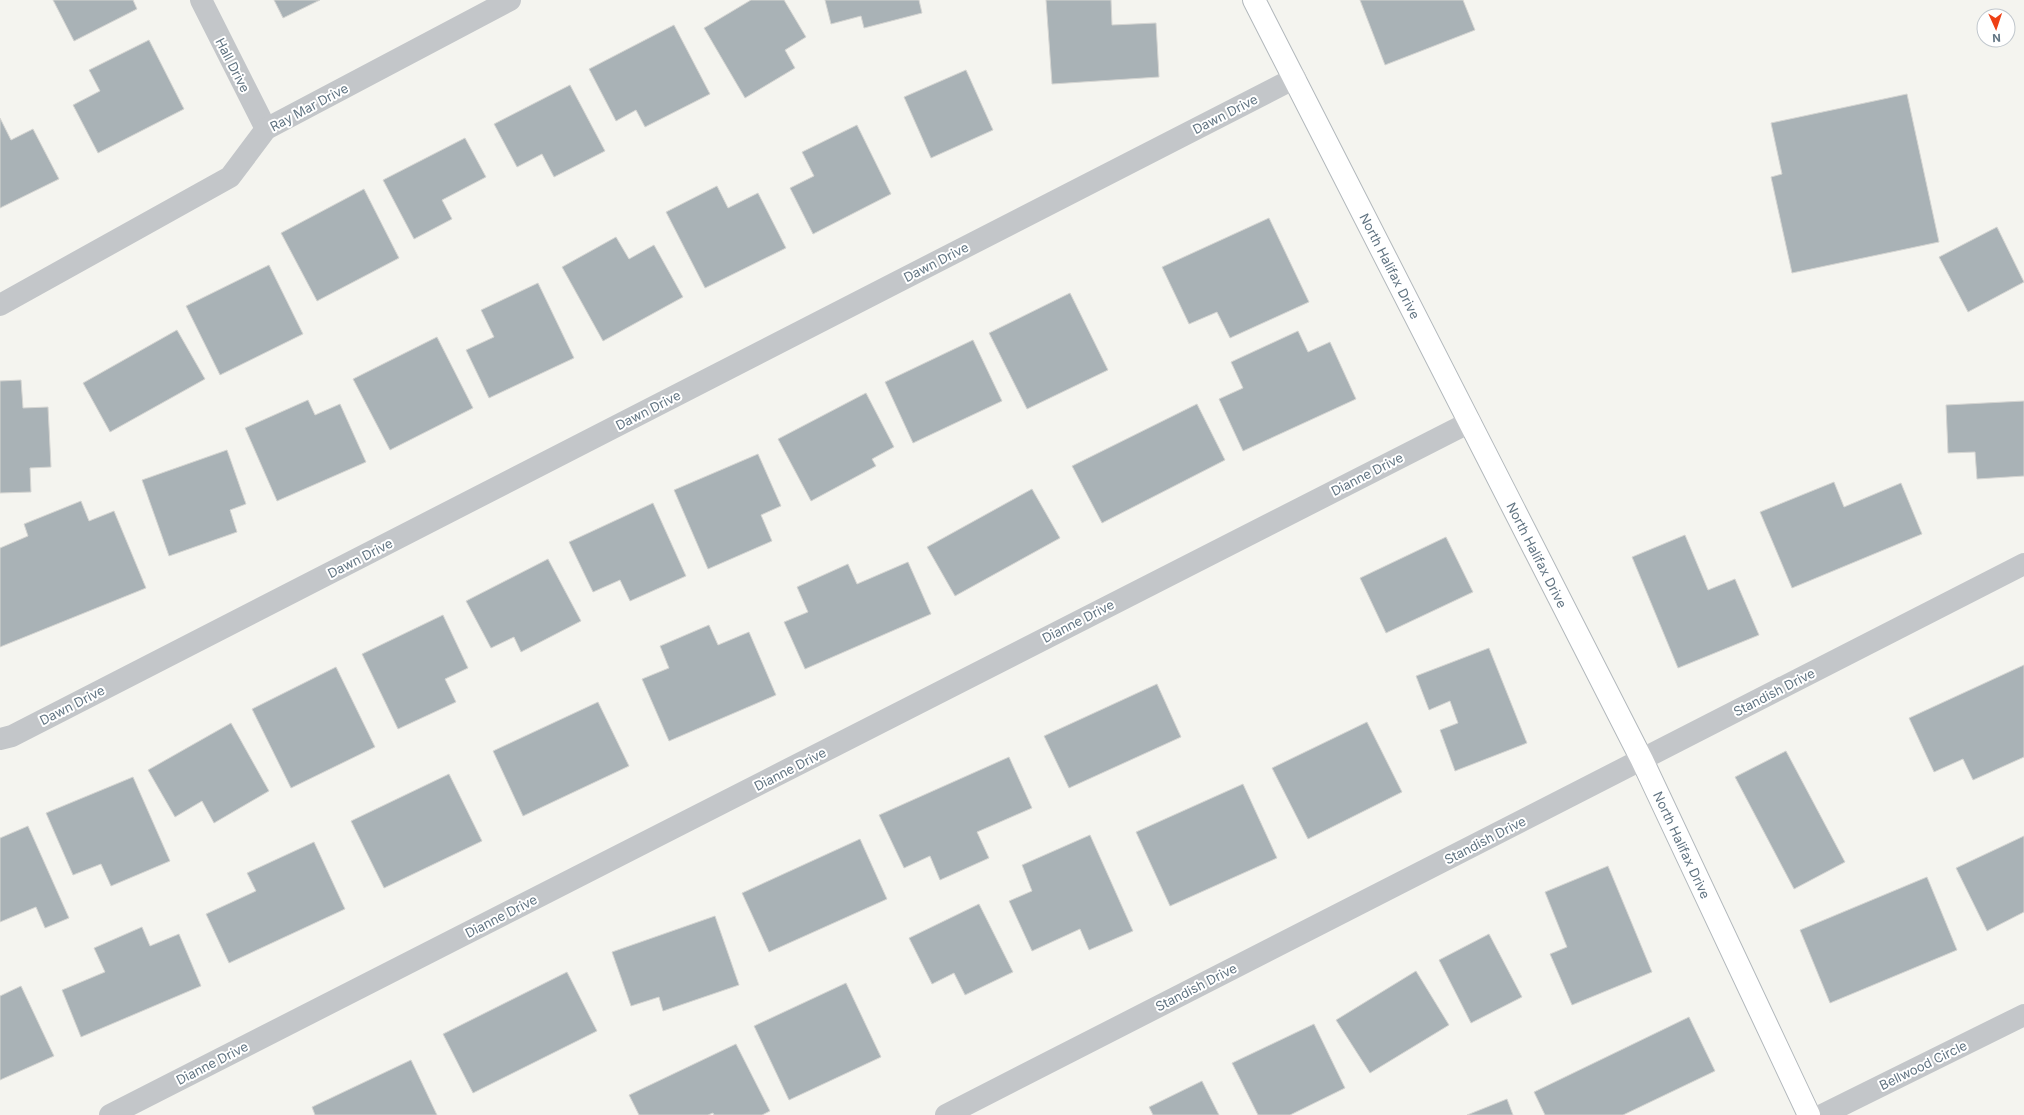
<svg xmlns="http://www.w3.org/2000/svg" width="2024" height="1115" viewBox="0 0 2024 1115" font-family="Inter,sans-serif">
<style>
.building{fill:#a9b2b6;stroke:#d5d5d2}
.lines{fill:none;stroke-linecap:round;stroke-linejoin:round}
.secondary-casing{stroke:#b2b8bc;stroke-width:24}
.street{stroke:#c3c6c9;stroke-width:22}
.secondary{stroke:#fff;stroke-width:22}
.labels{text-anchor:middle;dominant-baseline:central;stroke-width:4;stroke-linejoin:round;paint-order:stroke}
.street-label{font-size:13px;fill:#617482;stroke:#fff}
</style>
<rect width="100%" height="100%" fill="#f4f4ef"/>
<g class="building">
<polygon points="53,0 133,0 137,9 74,41"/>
<polygon points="274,0 320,0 283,18"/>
<polygon points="751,0 784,0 806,37 785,50 795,68 745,98 704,28"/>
<polygon points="825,0 919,0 922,13 864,28 861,16 831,24"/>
<polygon points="1046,0 1111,0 1112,25 1156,23 1159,77 1052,84"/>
<polygon points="1360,0 1463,0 1475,30 1385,65"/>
<polygon points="674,25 710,94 645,127 636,110 616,121 589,69"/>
<polygon points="149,40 184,109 98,153 73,105 100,91 89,70"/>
<polygon points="966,70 993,130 931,158 904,97"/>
<polygon points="570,85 605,151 554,177 542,154 517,167 494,124"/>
<polygon points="1907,94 1939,242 1792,273 1771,177 1782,174 1771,123"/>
<polygon points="0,118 11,140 33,129 59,179 0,208"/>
<polygon points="857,125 891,194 813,234 790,188 814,176 802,152"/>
<polygon points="465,138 486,177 442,200 452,219 414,239 383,180"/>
<polygon points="717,186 728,208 758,193 786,248 705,288 666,212"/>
<polygon points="364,189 399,258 317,301 281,233"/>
<polygon points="1269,218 1309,302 1230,338 1217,312 1189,324 1162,267"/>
<polygon points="1997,227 2024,282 1968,312 1939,257"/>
<polygon points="616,237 629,259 654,245 683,297 603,341 562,267"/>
<polygon points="269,265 303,334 220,375 186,306"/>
<polygon points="538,283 574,358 489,398 466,350 494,337 481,310"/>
<polygon points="1070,293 1108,370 1027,409 989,333"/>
<polygon points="177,330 205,379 110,432 83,383"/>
<polygon points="1298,331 1308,352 1330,342 1356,399 1243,451 1219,399 1243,388 1231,362"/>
<polygon points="437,337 473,408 390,450 353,379"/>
<polygon points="973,340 1002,401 913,443 885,382"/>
<polygon points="21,380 23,408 48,407 51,467 30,468 31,492 0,493 0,381"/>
<polygon points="866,393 894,447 872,459 876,466 811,501 778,439"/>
<polygon points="308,400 315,415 340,404 366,462 277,501 245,428"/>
<polygon points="2024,401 2024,476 1977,479 1975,452 1948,453 1946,405"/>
<polygon points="1197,404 1225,460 1102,523 1072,466"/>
<polygon points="227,450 246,504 230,510 237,532 169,556 142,480"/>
<polygon points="758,454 781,506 761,515 772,541 708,569 674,490"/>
<polygon points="1834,482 1844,507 1901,483 1922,534 1792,588 1760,512"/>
<polygon points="1032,489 1060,538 955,596 927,547"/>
<polygon points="81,501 89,521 114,511 146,588 0,647 0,548 28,536 24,524"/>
<polygon points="653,503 686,576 630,601 620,580 593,592 569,542"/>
<polygon points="1685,535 1708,590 1735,579 1759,635 1678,668 1632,557"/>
<polygon points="1446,537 1473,592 1386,633 1360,578"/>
<polygon points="548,559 581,621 521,652 514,637 491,648 466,601"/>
<polygon points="908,562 931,614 805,669 784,622 808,612 797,587 848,564 857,584"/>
<polygon points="443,615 468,668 445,679 456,702 398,729 362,654"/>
<polygon points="709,625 718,645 749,632 776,695 669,741 642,679 669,668 660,646"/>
<polygon points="1489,648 1527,743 1455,771 1440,730 1458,723 1450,701 1429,710 1416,676"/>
<polygon points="2024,665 2024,757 1973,780 1963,759 1934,772 1909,718"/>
<polygon points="336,667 375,747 291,788 252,709"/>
<polygon points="1157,684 1181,737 1069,788 1044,736"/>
<polygon points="598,702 629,766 523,816 493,751"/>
<polygon points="1367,722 1402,792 1308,839 1272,768"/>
<polygon points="231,723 269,791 214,823 202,801 175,817 148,770"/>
<polygon points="1786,751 1845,862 1794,889 1735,777"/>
<polygon points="1009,757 1032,808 977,832 989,858 940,880 930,856 904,868 879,815"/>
<polygon points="449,774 482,841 384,888 351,821"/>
<polygon points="133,777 170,861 111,886 101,864 73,875 46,813"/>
<polygon points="1243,784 1277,858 1170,906 1136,832"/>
<polygon points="28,826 69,918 45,928 36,907 0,922 0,838"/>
<polygon points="1090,835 1133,931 1089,950 1080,929 1032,951 1009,901 1032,891 1022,865"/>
<polygon points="2024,836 2024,912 1987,931 1956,868"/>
<polygon points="860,839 887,899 769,952 742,893"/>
<polygon points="314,842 345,909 229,963 206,914 256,891 247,873"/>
<polygon points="1608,866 1652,972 1572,1005 1550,954 1567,947 1545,892"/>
<polygon points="1927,877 1957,950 1830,1003 1800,930"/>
<polygon points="979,904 1013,972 965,995 954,973 932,984 909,938"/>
<polygon points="715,916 739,985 663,1011 659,997 631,1006 612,952"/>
<polygon points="142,927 150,946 179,934 201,986 81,1037 62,990 105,972 94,948"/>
<polygon points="1489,934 1522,997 1471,1023 1439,960"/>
<polygon points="1416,971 1449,1025 1370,1073 1336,1020"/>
<polygon points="567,972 597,1031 473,1093 443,1034"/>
<polygon points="846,983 881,1057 789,1100 754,1026"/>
<polygon points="21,986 54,1056 0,1080 0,996"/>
<polygon points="1689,1017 1715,1071 1623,1115 1545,1115 1534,1092"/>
<polygon points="1314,1024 1345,1088 1290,1115 1258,1115 1232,1063"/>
<polygon points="736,1044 770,1111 762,1115 714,1115 713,1113 708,1115 639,1115 629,1095"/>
<polygon points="411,1060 437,1115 315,1115 312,1107"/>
<polygon points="1202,1081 1219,1115 1153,1115 1149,1107"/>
<polygon points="1507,1099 1513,1115 1467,1115"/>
</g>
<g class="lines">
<g class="secondary-casing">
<polyline id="secondary" points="1254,0 1642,760 1809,1115"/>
</g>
<g class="street">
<polyline points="201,0 266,129"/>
<polyline points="0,305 230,177 266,129 510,0"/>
<polyline points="0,739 12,736 1295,78"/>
<polyline points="110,1115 1470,422"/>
<polyline points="946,1115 2024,564"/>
<polyline points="1822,1115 2024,1015"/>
</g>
<use href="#secondary" class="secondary"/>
</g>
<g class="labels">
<g class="street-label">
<text transform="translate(233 65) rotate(63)">Hall Drive</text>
<text transform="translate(309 107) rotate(-28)">Ray Mar Drive</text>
<text transform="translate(1225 114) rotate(-27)">Dawn Drive</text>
<text transform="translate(936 262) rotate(-27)">Dawn Drive</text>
<text transform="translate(1390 266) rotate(63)">North Halifax Drive</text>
<text transform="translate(648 410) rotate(-27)">Dawn Drive</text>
<text transform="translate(1367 474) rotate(-27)">Dianne Drive</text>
<text transform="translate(1537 555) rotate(63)">North Halifax Drive</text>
<text transform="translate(360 558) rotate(-27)">Dawn Drive</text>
<text transform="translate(1078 621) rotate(-27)">Dianne Drive</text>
<text transform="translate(1774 692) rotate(-27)">Standish Drive</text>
<text transform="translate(72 705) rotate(-27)">Dawn Drive</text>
<text transform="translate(790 769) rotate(-27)">Dianne Drive</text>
<text transform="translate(1485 840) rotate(-27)">Standish Drive</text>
<text transform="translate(1682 845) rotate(65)">North Halifax Drive</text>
<text transform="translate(501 916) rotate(-27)">Dianne Drive</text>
<text transform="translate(1196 987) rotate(-27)">Standish Drive</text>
<text transform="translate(212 1063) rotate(-27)">Dianne Drive</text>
<text transform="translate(1923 1065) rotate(-26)">Bellwood Circle</text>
</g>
</g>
<g transform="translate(1996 28) rotate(177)"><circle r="19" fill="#ffffff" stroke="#c0c7cd"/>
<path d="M0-3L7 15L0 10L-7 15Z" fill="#ee4015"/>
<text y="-6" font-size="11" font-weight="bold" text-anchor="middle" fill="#617482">N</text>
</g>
</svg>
